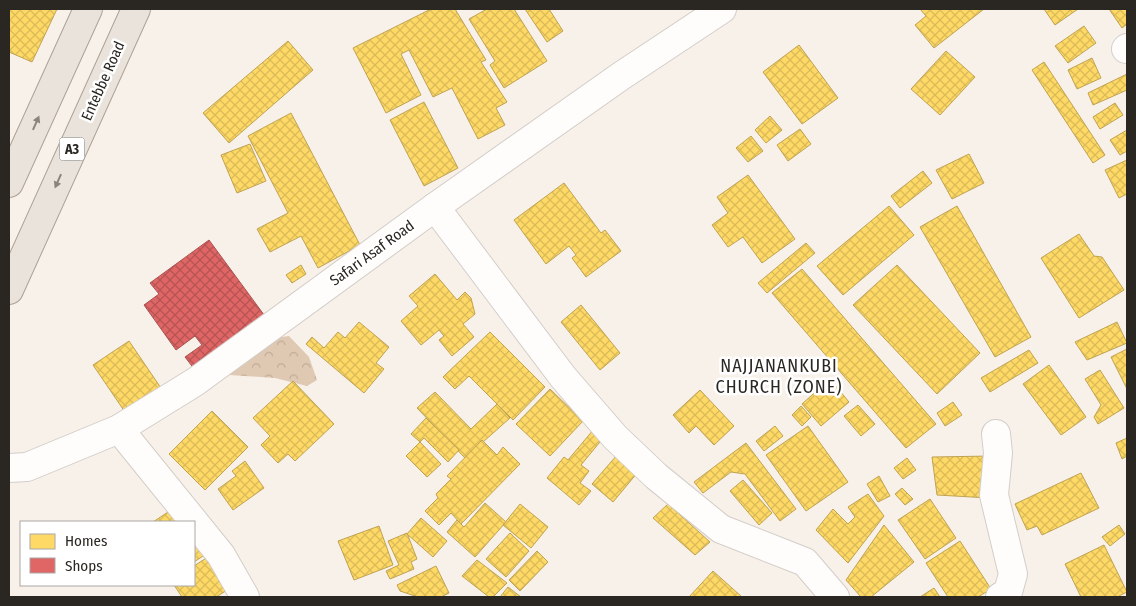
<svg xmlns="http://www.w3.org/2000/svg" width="1136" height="606" viewBox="0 0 1136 606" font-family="'Fira Sans Condensed',sans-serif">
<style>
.forest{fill:url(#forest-crowns)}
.homes{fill:url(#homes-cross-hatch);stroke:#bfa351}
.shops{fill:url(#shops-cross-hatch);stroke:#a95351}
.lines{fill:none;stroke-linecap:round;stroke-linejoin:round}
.street-casing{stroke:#d3cdc8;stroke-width:30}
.primary-casing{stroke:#ada194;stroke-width:30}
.street{stroke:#fefdfc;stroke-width:28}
.primary{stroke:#e9e3dc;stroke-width:28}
.oneway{fill:#8a847e}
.labels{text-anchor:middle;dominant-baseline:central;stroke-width:5;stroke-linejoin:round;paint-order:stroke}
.shield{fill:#fff;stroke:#6a6764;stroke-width:1}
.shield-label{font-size:14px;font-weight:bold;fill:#2a2621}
.street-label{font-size:15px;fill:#2a2621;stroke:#fff}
.quarter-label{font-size:18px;letter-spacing:1px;fill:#2a2621;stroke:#fff}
</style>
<defs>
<pattern id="forest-crowns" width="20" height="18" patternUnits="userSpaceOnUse" patternTransform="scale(1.25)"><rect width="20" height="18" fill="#e0c9b2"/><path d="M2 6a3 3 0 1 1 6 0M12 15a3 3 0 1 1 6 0" fill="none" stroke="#c0ac99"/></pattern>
<pattern id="homes-cross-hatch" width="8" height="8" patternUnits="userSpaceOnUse" patternTransform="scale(1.25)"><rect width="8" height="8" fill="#ffd966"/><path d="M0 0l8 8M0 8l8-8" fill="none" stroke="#dbba58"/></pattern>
<pattern id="shops-cross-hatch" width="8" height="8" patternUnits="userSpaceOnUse" patternTransform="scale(1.25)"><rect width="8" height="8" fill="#e06666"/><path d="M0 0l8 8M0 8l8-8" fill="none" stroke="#b65454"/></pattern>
</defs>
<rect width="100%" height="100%" fill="#f8f1ea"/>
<polygon class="forest" points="289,336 309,357 317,380 307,386 275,378 230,375 230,364 261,340"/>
<g class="homes">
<polygon points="9,9 57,9 32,62 9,52"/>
<polygon points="431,9 455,9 486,60 481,62 507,102 496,108 505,125 478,139 452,88 433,97 409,50 401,54 421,95 386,113 353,48"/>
<polygon points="487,9 514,9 547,61 504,88 490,65 495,61 469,19"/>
<polygon points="525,9 549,9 563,31 547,42"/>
<polygon points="920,9 984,9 934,48 915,25 926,16"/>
<polygon points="1044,9 1078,9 1055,25"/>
<polygon points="1109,9 1127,9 1127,24 1122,28"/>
<polygon points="1084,26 1096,43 1068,63 1055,46"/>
<polygon points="288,41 313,70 229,143 203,113"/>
<polygon points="799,45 838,98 802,124 763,72"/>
<polygon points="946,51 975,77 940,115 911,89"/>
<polygon points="1092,58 1101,78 1077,89 1068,70"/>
<polygon points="1044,62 1105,155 1093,163 1032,70"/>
<polygon points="1127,74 1127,90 1093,105 1088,93"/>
<polygon points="424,102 458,168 424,186 390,120"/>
<polygon points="1115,103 1123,115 1100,129 1093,117"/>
<polygon points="291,113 360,245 318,268 301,236 270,252 257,229 288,213 248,136"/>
<polygon points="770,116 782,130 766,143 755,130"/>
<polygon points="800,129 811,144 788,161 777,145"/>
<polygon points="1127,130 1127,151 1120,155 1110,140"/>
<polygon points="751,136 763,151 748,162 736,148"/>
<polygon points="250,144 266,181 237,193 221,155"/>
<polygon points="969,154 984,183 952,199 936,170"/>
<polygon points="1127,160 1127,194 1119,198 1105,170"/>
<polygon points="923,171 932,183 900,208 891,196"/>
<polygon points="748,175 795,239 762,263 743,237 728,247 712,225 728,213 717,197"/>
<polygon points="564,183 601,233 605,230 621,251 586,277 572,258 576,255 569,246 546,264 514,220"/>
<polygon points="889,206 914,235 843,295 817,266"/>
<polygon points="957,206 1031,337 995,357 920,227"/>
<polygon points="1079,234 1094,256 1102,257 1124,290 1079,318 1041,258"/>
<polygon points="806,243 815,253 767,293 758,283"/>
<polygon points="301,265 306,274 292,283 286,275"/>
<polygon points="897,265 980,353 937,394 853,305"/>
<polygon points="802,269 936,424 906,448 772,293"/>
<polygon points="435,274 457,300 465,292 471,298 475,314 463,324 474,337 452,356 439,340 444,336 439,330 421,345 401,321 418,306 409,296"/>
<polygon points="581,305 620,353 600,370 561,322"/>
<polygon points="359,322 389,347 376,363 384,369 364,393 306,344 312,337 324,348 338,332 345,338"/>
<polygon points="1117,322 1127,343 1087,360 1075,342"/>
<polygon points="490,332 545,387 513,420 469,376 455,389 443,377"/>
<polygon points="129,341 163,391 127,415 93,365"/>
<polygon points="1127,349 1127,389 1111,357"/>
<polygon points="1029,350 1038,363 990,392 981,378"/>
<polygon points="1049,365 1086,417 1061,435 1023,384"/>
<polygon points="1100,370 1124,408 1098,424 1094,417 1101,405 1085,379"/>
<polygon points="830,379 849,402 821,426 802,404"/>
<polygon points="293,381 334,424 295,461 288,454 278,463 261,445 270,436 253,418"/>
<polygon points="550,389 583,421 550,456 516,424"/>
<polygon points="700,390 734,426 714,445 696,426 689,433 673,415"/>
<polygon points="435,392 471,429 497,404 510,418 465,458 417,408"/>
<polygon points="953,402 962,415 945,426 937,413"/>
<polygon points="858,405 875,424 861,436 844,416"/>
<polygon points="801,406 811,417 802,426 792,415"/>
<polygon points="212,411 248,447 205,490 169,454"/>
<polygon points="426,418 459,450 448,462 424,438 420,442 411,434"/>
<polygon points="775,426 783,436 764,451 756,441"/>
<polygon points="808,426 848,482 806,511 766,455"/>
<polygon points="594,429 604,437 581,465 589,471 580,483 591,491 579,505 547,478 564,457 568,460"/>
<polygon points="1127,438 1127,456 1122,459 1116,443"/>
<polygon points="482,440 497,455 503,447 520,464 461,524 451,513 439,525 425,511 438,498 436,494 451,479 447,476"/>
<polygon points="420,442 441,464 427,477 406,456"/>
<polygon points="746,443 796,509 780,521 745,474 731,472 703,493 694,482"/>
<polygon points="617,455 638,472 613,502 592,484"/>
<polygon points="991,456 989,498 937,495 932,457"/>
<polygon points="907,458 916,470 903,479 894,468"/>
<polygon points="245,461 264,488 233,510 218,489 236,476 232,471"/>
<polygon points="1081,473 1099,508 1042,535 1037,526 1027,530 1015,504"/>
<polygon points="879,476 890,496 878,502 867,484"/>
<polygon points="743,480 772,513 759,525 730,491"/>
<polygon points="902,488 913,499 905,505 895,494"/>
<polygon points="868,494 884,516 848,563 816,530 833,509 848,524 855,517 848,507"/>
<polygon points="930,499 956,538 925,559 898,520"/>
<polygon points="485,503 506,522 475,557 447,532 457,520 464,527"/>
<polygon points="520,504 548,527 531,548 503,525"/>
<polygon points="668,504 710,542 695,555 653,518"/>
<polygon points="177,506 188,522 153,522"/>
<polygon points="421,518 447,541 433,557 407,534"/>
<polygon points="884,525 914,562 871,597 861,597 846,580"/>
<polygon points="1119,525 1125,534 1110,546 1102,537"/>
<polygon points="379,526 393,565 354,580 338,541"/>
<polygon points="194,530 209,552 194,562"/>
<polygon points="407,533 417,559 411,562 414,569 390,579 386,571 399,565 388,541"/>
<polygon points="510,533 529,551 506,577 486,559"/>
<polygon points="960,541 991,589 978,597 948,597 926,563"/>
<polygon points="1104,545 1127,592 1117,597 1081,597 1065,564"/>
<polygon points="537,551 548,562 520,591 509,580"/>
<polygon points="211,555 232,587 216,597 182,597 174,585 194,585 194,566"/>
<polygon points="477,560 507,583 493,597 489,597 462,576"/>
<polygon points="436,566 449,593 441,597 418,597 400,591 397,585"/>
<polygon points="713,571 742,597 689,597"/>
<polygon points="508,587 521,597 500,597"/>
<polygon points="934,588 940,597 920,597"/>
</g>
<polygon class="shops" points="209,240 270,323 198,374 185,357 202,345 195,336 176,350 144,305 159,294 150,283"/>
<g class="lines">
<g class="street-casing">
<g id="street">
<polyline points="1126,49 1127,48"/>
<polyline points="435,207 563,377 615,437 656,476 721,529 805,562 835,597"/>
<polyline points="119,429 221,555 245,597"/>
<polyline points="996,434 998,453 994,495 1013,574 1008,592 1000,597"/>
<polyline points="9,468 27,467 119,429 195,382 435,207 621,76 722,9"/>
</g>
</g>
<g class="primary-casing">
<g id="primary">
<polyline points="9,183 88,9"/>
<polyline points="9,290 136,9"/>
</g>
</g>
<use href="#street" class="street"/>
<use href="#primary" class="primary"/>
</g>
<defs><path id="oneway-solid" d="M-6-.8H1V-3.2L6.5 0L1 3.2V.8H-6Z" transform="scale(1.25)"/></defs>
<g class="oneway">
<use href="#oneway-solid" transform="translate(36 123) rotate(-66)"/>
<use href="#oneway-solid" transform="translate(58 181) rotate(114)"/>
</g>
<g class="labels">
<rect class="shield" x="59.5" y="137.5" width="25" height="23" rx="4"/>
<g class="shield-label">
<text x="72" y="149">A3</text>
</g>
<g class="street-label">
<text transform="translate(103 81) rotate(-66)">Entebbe Road</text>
<text transform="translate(372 253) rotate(-36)">Safari Asaf Road</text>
</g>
<g class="quarter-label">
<text x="779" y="366">NAJJANANKUBI<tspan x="779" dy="21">CHURCH (ZONE)</tspan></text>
</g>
</g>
<rect width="1136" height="606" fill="none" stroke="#2a2621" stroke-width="20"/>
<rect x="20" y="521" width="175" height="65" fill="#ffffff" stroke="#aaa8a6"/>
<rect x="30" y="534" width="25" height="15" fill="#ffd966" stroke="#aaa8a6"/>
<text x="65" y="546" font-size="15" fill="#2a2621">Homes</text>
<rect x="30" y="558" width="25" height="15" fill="#e06666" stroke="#aaa8a6"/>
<text x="65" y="571" font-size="15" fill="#2a2621">Shops</text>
</svg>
